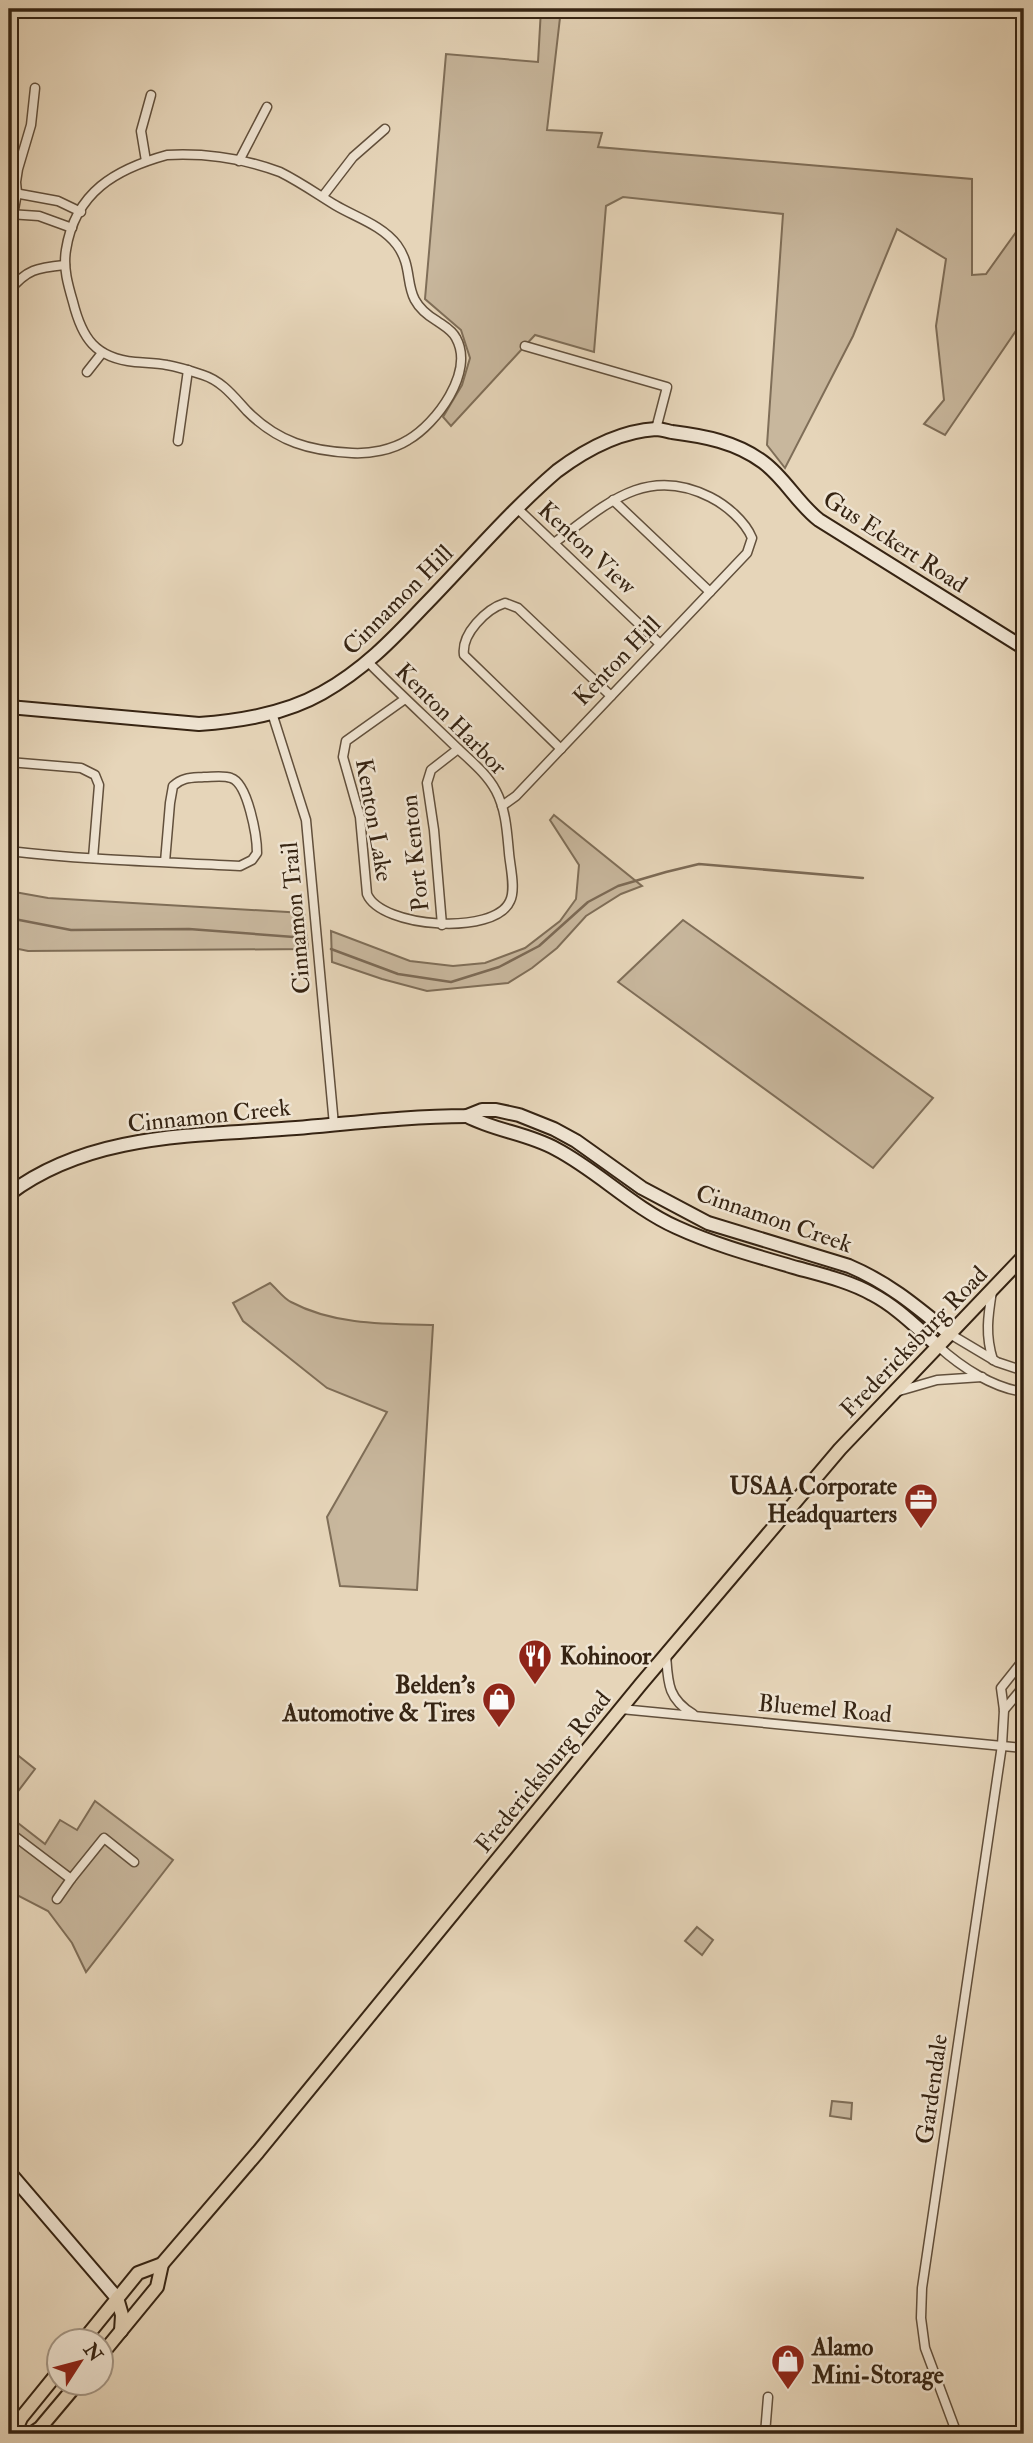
<svg xmlns="http://www.w3.org/2000/svg" width="1033" height="2443" viewBox="0 0 1033 2443" font-family="'IM FELL Double Pica',serif">
<style>
.green{fill:#c8b79d;stroke:#7f6e58;stroke-width:2}
.lines{fill:none;stroke-linecap:round;stroke-linejoin:round}
.stream{stroke:#7c6a55;stroke-width:2.5}
.street-casing{stroke:#62503c;stroke-width:11}
.secondary-casing{stroke:#362413;stroke-width:16}
.primary-casing{stroke:#362413;stroke-width:16}
.street{stroke:#efe4d2;stroke-width:8}
.secondary{stroke:#efe4d2;stroke-width:12}
.primary{stroke:#e6d5b9;stroke-width:12}
.labels{text-anchor:middle;dominant-baseline:central;stroke-width:5;stroke-linejoin:round;paint-order:stroke}
.street-label{font-size:24px;fill:#362413;stroke:#efe4d2}
.poi-label{font-size:24px;font-weight:bold;fill:#362413;stroke:#efe4d2;text-anchor:end}
</style>
<rect width="100%" height="100%" fill="#e6d5b9"/>
<filter id="stains"><feTurbulence type="fractalNoise" baseFrequency=".00286" numOctaves="4"/><feColorMatrix values="0 0 0 0 .2 0 0 0 0 .09 0 0 0 0 .02 0 0 0 .5 -.17"/></filter>
<radialGradient id="worn" r=".72"><stop offset=".6" stop-color="#630" stop-opacity="0"/><stop offset="1" stop-color="#630" stop-opacity=".3"/></radialGradient>
<g class="green">
<polygon points="541,9 561,9 547,130 602,133 598,147 972,179 972,275 986,274 1024,221 1024,319 945,435 924,424 944,400 936,326 946,259 897,229 853,336 785,468 767,445 783,214 623,197 606,206 594,352 535,335 451,426 443,417 462,385 470,358 461,330 425,299 446,54 538,62"/>
<polygon points="554,815 642,886 621,894 586,916 557,948 532,968 508,983 427,991 382,979 332,962 331,931 410,961 453,966 485,963 525,948 560,921 576,899 579,865 550,820"/>
<polygon points="9,891 48,898 304,913 308,949 28,951 9,947"/>
<polygon points="683,920 933,1098 873,1168 618,982"/>
<path d="M270 1283C277 1289 283 1298 291 1302 334 1325 385 1324 433 1325L417 1590 340 1586 327 1517 387 1412 327 1388 243 1321 233 1303Z"/>
<polygon points="15,1753 35,1769 19,1790 9,1782 9,1761"/>
<polygon points="95,1801 173,1860 86,1972 72,1943 48,1911 9,1891 9,1816 45,1844 60,1820 77,1830"/>
<polygon points="697,1927 713,1940 702,1955 685,1941"/>
<polygon points="832,2101 852,2103 851,2119 830,2116"/>
</g>
<g class="lines">
<g class="stream">
<polyline points="9,918 71,930 189,929 307,938"/>
<polyline points="331,949 398,974 451,982 499,967 539,946 588,902 618,886 666,872 699,864 863,878"/>
</g>
<g class="street-casing">
<g id="street">
<path d="M167 155C205 153 245 159 280 172 300 182 317 194 335 205 355 217 382 225 397 245 418 274 397 297 437 321 444 326 452 330 456 338 475 372 436 424 408 440 392 450 370 454 352 453 310 451 278 442 247 411 234 397 222 381 203 375 191 371 179 367 167 365 157 363 146 363 135 362 95 358 82 338 73 302 68 285 63 268 66 250 75 192 116 169 167 155Z"/>
<polyline points="146,161 141,131 151,95"/>
<polyline points="239,161 267,107"/>
<polyline points="9,192 58,201 81,212"/>
<polyline points="323,196 353,157 385,129"/>
<polyline points="9,214 39,216 72,228"/>
<polyline points="13,215 17,193 16,182 18,169 31,125 35,88"/>
<path d="M9 291C27 269 37 268 65 265"/>
<polyline points="525,346 667,387 656,429"/>
<polyline points="87,372 102,353"/>
<polyline points="178,441 188,370"/>
<polyline points="613,500 710,592"/>
<polyline points="518,509 660,644"/>
<path d="M369 663C396 690 425 717 453 744 468 759 486 772 496 791 506 810 507 832 509 853 510 866 516 889 510 901 495 936 381 928 367 894L360 817 343 757 346 741 405 699"/>
<polyline points="272,713 306,820 334,1125"/>
<path d="M561 749 464 655C461 634 486 609 505 603L518 608 611 696"/>
<polyline points="9,762 81,768 95,775 99,785 93,858"/>
<path d="M502 806 516 796 747 553 752 538C745 521 726 505 710 497 645 464 604 506 554 543"/>
<path d="M9 851C85 860 163 862 240 866L252 860 257 853C257 837 248 783 231 778 224 775 212 777 204 777 191 778 183 777 173 786L170 803 165 862"/>
<polyline points="442,925 434,830 427,783 431,770 458,749"/>
<path d="M992 1291C988 1316 985 1335 993 1360"/>
<polyline points="950,1334 997,1362 1024,1371"/>
<path d="M938 1346C961 1367 993 1388 1024 1392"/>
<polyline points="899,1391 937,1380 982,1377"/>
<path d="M666 1654C668 1682 667 1698 693 1714"/>
<polyline points="621,1709 1024,1748"/>
<polyline points="1004,1710 1024,1686"/>
<polyline points="9,1832 71,1879 104,1838 134,1862"/>
<polyline points="57,1899 71,1879"/>
<polyline points="765,2434 768,2397"/>
<polyline points="957,2434 925,2348 921,2318 922,2288 1002,1745 1004,1710 1001,1688 1024,1659"/>
</g>
</g>
<g class="secondary-casing">
<g id="secondary">
<path d="M9 707 199 724C241 721 285 714 322 693 363 670 391 641 423 607 467 562 509 512 557 471 585 450 620 431 656 429 661 429 667 431 672 432 704 436 736 442 763 462 785 478 797 503 819 520L1024 648"/>
<path d="M467 1116C495 1131 527 1133 556 1149 598 1171 632 1207 676 1227 715 1245 756 1256 797 1268 822 1275 849 1281 872 1294 897 1307 917 1328 938 1346"/>
<path d="M9 1194C91 1132 198 1136 296 1128 353 1123 410 1116 467 1116L482 1110H496L519 1115 554 1129 576 1141 642 1188 708 1223 849 1266C889 1283 917 1307 950 1334"/>
<polyline points="9,2172 117,2298"/>
</g>
</g>
<g class="primary-casing">
<g id="primary">
<polyline points="117,2298 122,2315 121,2331"/>
<polyline points="82,2342 138,2273 162,2264 258,2152 641,1684 840,1449 1024,1256"/>
<polyline points="102,2354 157,2287 162,2264"/>
<polyline points="14,2434 21,2418 60,2370"/>
<polyline points="31,2434 40,2428 77,2384"/>
</g>
</g>
<use href="#street" class="street"/>
<use href="#secondary" class="secondary"/>
<use href="#primary" class="primary"/>
</g>
<defs>
<g id="office-pin" transform="scale(1.75)"><path d="M0 17L-7.5 6A9.5 9.5 0 1 1 7.5 6Z" fill="#8f2418" stroke="#efe4d2"/><path d="M-6-3h4V-5.5h4V-3h4V5H-6ZM-1-4.5V-3h2v-1.5ZM-6 0V1H6V0Z" fill="#fff"/></g>
<g id="restaurant-pin" transform="scale(1.75)"><path d="M0 17L-7.5 6A9.5 9.5 0 1 1 7.5 6Z" fill="#8f2418" stroke="#efe4d2"/><path d="M-5-6h1v4h1v-4h1v4h1v-4h1v5L-1.5 .5V6h-2V.5L-5-1ZM5-6V6H3V1.5H1.5Q1.5-4 5-6Z" fill="#fff"/></g>
<g id="shop-pin" transform="scale(1.75)"><path d="M0 17L-7.5 6A9.5 9.5 0 1 1 7.5 6Z" fill="#8f2418" stroke="#efe4d2"/><path d="M-5-2.5h2.3a2.7 3.5 0 0 1 5.4 0H5L5.5 6h-11ZM-1.5-2.5h3a1.5 2.3 0 0 0-3 0Z" fill="#fff"/></g>
</defs>
<g fill-rule="evenodd">
<use href="#office-pin" x="921" y="1500"/>
<use href="#restaurant-pin" x="535" y="1656"/>
<use href="#shop-pin" x="499" y="1699"/>
<use href="#shop-pin" x="788" y="2361"/>
</g>
<g class="labels">
<g class="street-label">
<text transform="translate(895 542) rotate(33)">Gus Eckert Road</text>
<text transform="translate(587 548) rotate(43)">Kenton View</text>
<text transform="translate(398 600) rotate(-45)">Cinnamon Hill</text>
<text transform="translate(617 661) rotate(-46)">Kenton Hill</text>
<text transform="translate(451 719) rotate(45)">Kenton Harbor</text>
<text transform="translate(374 820) rotate(80)">Kenton Lake</text>
<text transform="translate(415 853) rotate(-96)">Port Kenton</text>
<text transform="translate(296 918) rotate(-95)">Cinnamon Trail</text>
<text transform="translate(209 1116) rotate(-6)">Cinnamon Creek</text>
<text transform="translate(774 1219) rotate(19)">Cinnamon Creek</text>
<text transform="translate(914 1342) rotate(-46)">Fredericksburg Road</text>
<text transform="translate(825 1709) rotate(5)">Bluemel Road</text>
<text transform="translate(543 1772) rotate(-51)">Fredericksburg Road</text>
<text transform="translate(932 2089) rotate(-82)">Gardendale</text>
</g>
<g class="poi-label">
<text x="897" y="1486">USAA Corporate<tspan x="897" dy="28">Headquarters</tspan></text>
<text x="560" y="1656" text-anchor="start">Kohinoor</text>
<text x="475" y="1685">Belden's<tspan x="475" dy="28">Automotive &amp; Tires</tspan></text>
<text x="812" y="2347" text-anchor="start">Alamo<tspan x="812" dy="28">Mini-Storage</tspan></text>
</g>
</g>
<rect width="1033" height="2443" fill="none" stroke="#e6d5b9" stroke-width="35"/>
<rect x="10" y="10" width="1012" height="2422" fill="none" stroke="#362413" stroke-width="3.5"/>
<rect x="18" y="18" width="998" height="2408" fill="none" stroke="#362413" stroke-width="2"/>
<g transform="translate(80 2362) rotate(54)"><circle r="33" fill="#efe4d2" stroke="#a59786" stroke-width="2"/>
<path d="M0-5L12 26L0 18L-12 26Z" fill="#8f2418"/>
<text y="-10" font-size="19" font-weight="bold" text-anchor="middle" fill="#362413">N</text>
</g>
<rect width="100%" height="100%" filter="url(#stains)"/>
<rect width="100%" height="100%" fill="url(#worn)"/>
</svg>
